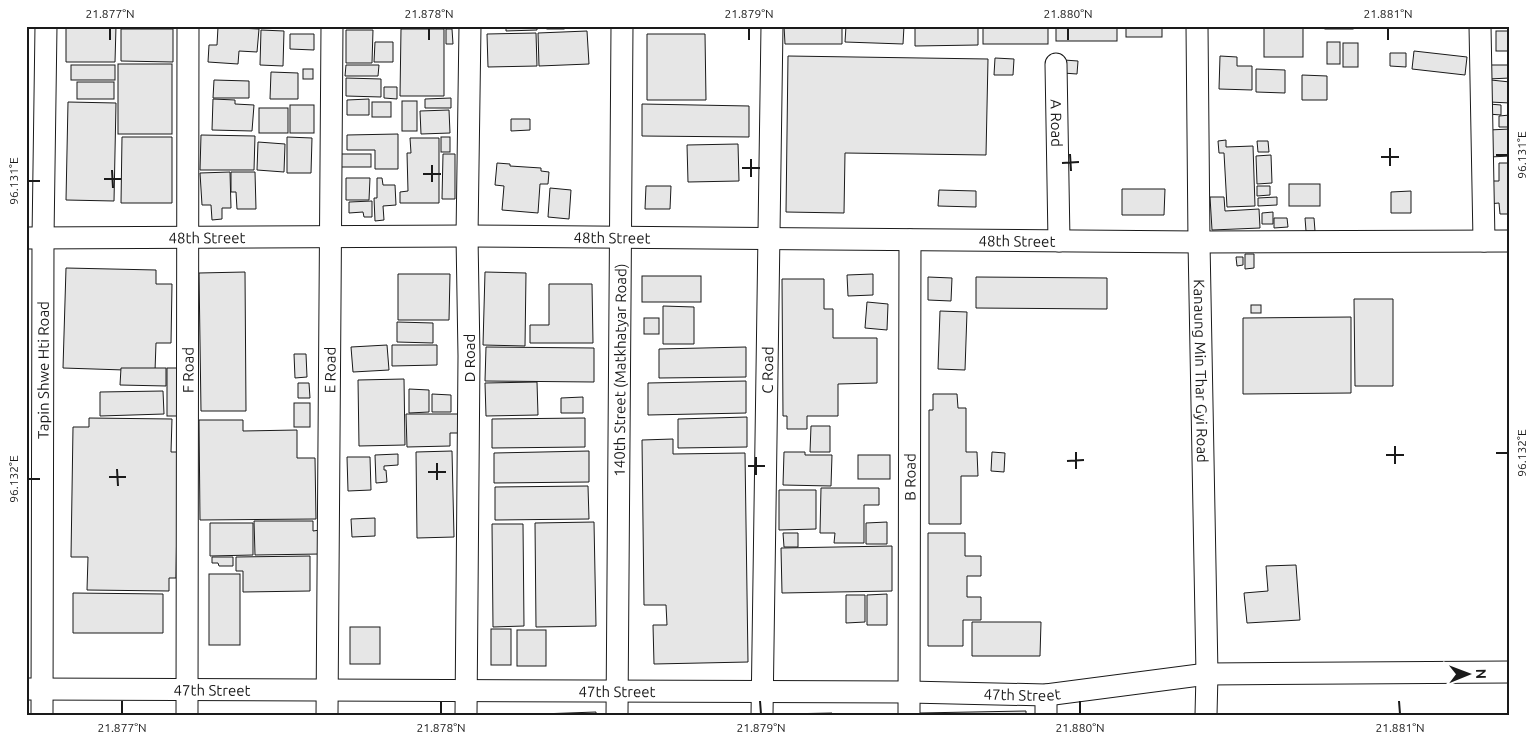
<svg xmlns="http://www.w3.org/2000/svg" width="1536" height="741" viewBox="0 0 1536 741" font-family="Ubuntu,sans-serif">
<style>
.building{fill:#e6e6e6;stroke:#1a1a1a}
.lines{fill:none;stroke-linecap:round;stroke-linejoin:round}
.minor-casing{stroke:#1a1a1a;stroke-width:23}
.minor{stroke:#fff;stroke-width:21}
.ticks{fill:none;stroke:#1a1a1a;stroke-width:2}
.labels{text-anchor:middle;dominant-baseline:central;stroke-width:4;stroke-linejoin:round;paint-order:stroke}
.street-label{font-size:15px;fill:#1a1a1a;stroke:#fff}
.neatline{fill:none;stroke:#1a1a1a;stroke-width:2}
.ticks-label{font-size:12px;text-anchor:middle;fill:#1a1a1a}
</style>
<rect width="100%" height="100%" fill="#fff"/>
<g class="building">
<polygon points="66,26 116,26 115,62 66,62"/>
<rect x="343" y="26" width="51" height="1"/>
<polygon points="506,26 537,26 537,30 506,31"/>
<rect x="547" y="26" width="17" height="3"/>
<polygon points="784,26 842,26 842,44 785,44"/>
<polygon points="846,26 904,26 903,44 845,42"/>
<polygon points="915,26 978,26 978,45 915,46"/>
<rect x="983" y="26" width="65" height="18"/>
<rect x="1056" y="26" width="61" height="15"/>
<rect x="1126" y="26" width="36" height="11"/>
<rect x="1264" y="26" width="39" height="31"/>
<rect x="1325" y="26" width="28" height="3"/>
<polygon points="218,27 259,29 257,52 239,51 238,64 208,62 209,45 217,45"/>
<polygon points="121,29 173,29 173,62 121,61"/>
<polygon points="401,29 444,29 444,96 400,96"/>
<polygon points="446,29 452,29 453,44 446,44"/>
<polygon points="261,30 284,31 283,66 260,65"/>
<polygon points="346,30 373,30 372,63 346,63"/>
<polygon points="587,31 589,64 539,66 538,33"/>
<rect x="1496" y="31" width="14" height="20"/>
<polygon points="536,33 537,66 488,67 487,34"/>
<polygon points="290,34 314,34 314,50 290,49"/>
<polygon points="647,34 705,34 706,100 647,100"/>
<polygon points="375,42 393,42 393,62 374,62"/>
<rect x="1327" y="42" width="13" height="22"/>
<rect x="1343" y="43" width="15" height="24"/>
<polygon points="1414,51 1467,57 1465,75 1412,69"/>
<polygon points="1390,53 1406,53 1406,67 1390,66"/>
<polygon points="788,56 988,59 986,155 845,153 844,213 786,212"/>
<polygon points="1220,56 1237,57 1237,66 1252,66 1252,90 1219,89"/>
<polygon points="995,58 1014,59 1013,75 994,75"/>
<polygon points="1064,60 1078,61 1077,74 1063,73"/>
<rect x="118" y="64" width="54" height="70"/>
<rect x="71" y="65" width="44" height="15"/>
<polygon points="346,65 379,65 378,76 345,76"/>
<polygon points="1488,65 1510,65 1510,78 1488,79"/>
<rect x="303" y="69" width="10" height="10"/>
<polygon points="1256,69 1285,70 1285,93 1256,92"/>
<polygon points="271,72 298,73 298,99 270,99"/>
<polygon points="1302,75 1327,76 1327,100 1302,100"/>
<polygon points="346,78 381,79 381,97 346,96"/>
<polygon points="214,80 249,81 249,98 213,98"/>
<polygon points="1491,80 1510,82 1510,103 1490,102"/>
<rect x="77" y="82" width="37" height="17"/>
<polygon points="384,87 397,87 397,99 384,98"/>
<polygon points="451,98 451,108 425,108 425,99"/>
<polygon points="213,99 235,100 235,104 254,105 252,131 212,130"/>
<polygon points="369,99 369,115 347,115 347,100"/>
<rect x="402" y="101" width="15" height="30"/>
<polygon points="68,102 116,103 114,201 66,200"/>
<rect x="372" y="102" width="19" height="15"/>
<polygon points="642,104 749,106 749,137 642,136"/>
<polygon points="1489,104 1501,105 1501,115 1488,114"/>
<rect x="290" y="105" width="24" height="28"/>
<rect x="259" y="108" width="29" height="25"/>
<polygon points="449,110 450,133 421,134 420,111"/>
<polygon points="1510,115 1510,127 1499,127 1499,116"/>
<polygon points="511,119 530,119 530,130 511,131"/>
<polygon points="1510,129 1510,156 1490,157 1489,130"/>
<polygon points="398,134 398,169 375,169 375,150 347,150 347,135"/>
<polygon points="201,135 255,136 254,170 200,170"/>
<polygon points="122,137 172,137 172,203 121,203"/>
<polygon points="287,137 312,138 311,173 287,173"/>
<rect x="441" y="137" width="9" height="15"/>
<polygon points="410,138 439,138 439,203 400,203 400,192 408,191 407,153 411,153"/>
<polygon points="1226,140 1226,147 1253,146 1255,206 1227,207 1224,153 1219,153 1218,141"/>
<polygon points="1257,141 1268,141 1269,152 1258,152"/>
<polygon points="258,142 285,144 284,172 257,170"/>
<polygon points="738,144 739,181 688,182 687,145"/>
<rect x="337" y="154" width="34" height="13"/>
<polygon points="443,154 455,154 455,199 442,199"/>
<polygon points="1271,155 1272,183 1257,184 1256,156"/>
<polygon points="497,163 510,164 510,166 541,168 541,171 549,172 548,184 540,184 538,213 502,210 504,186 495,185"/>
<polygon points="1499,163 1510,163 1510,214 1500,214 1499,203 1488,204 1487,181 1499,181"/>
<polygon points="230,172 231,208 222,208 222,219 212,220 211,205 202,205 200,173"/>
<polygon points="231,172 255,172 256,209 237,209 236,192 231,192"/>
<polygon points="346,178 370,178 369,200 346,200"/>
<polygon points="377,178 382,178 383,185 395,185 396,205 383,206 384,220 375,221 374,198 377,198"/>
<rect x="1289" y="184" width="31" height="22"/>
<polygon points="646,186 671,186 670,209 645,209"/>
<polygon points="1257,186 1270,186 1270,195 1257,196"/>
<polygon points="550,188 571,190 569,219 548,217"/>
<polygon points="1122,189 1165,189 1164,215 1122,215"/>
<polygon points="939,190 976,191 976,207 938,206"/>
<polygon points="1411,191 1411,213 1391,213 1391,192"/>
<polygon points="1210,197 1224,197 1225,211 1259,209 1260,228 1212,230"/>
<polygon points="1277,197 1277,205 1258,206 1258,198"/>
<polygon points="372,201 372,217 364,217 363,212 349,213 349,202"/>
<polygon points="1273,212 1273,224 1262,224 1262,213"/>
<polygon points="1274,218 1287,218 1288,227 1274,228"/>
<polygon points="1305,218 1314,218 1315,231 1306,231"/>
<polygon points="1245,254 1254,254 1254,268 1245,269"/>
<polygon points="1236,257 1243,257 1243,265 1237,266"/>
<polygon points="66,268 156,270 156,284 172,284 171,343 156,343 155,371 63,368"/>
<polygon points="245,272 246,411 201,411 199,273"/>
<polygon points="485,272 526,273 525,346 483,345"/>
<polygon points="398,274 450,274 449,320 398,320"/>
<polygon points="873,274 873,295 848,296 847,275"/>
<rect x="642" y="276" width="59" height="26"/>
<polygon points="928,277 952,278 951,301 928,300"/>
<polygon points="976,277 1107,278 1107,309 976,308"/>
<polygon points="782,279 824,279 824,309 833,309 833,338 877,338 877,383 838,384 838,416 807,416 807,429 787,429 787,416 783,416"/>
<polygon points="549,284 592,284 593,343 530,343 530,325 549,325"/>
<polygon points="1354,299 1393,299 1393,386 1355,386"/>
<polygon points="867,302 888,304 887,330 865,328"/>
<rect x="1251" y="305" width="10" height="8"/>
<polygon points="663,306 694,307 694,344 663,344"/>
<polygon points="940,311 967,312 965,370 938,369"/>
<polygon points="1351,317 1351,393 1243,394 1243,318"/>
<rect x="644" y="318" width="15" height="16"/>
<polygon points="397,322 433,323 433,343 397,342"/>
<polygon points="387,345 389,370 353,372 351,347"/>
<polygon points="392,345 437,345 437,365 392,366"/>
<polygon points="486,347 594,348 594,382 485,381"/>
<polygon points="746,347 746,377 659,378 659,349"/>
<polygon points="294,354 306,354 307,377 295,378"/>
<polygon points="121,368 166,368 166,386 120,385"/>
<rect x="167" y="368" width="13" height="48"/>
<polygon points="404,379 405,445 359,446 358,380"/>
<polygon points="746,381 746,413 648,415 648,383"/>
<polygon points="537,382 538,415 486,416 485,383"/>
<polygon points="298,383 309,383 310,398 298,398"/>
<polygon points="409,389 429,390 429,412 409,413"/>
<polygon points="163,391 164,414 100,416 100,392"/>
<polygon points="432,394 451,395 451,412 432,412"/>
<polygon points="933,394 957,394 958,408 966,408 966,452 977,452 978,476 961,476 961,524 929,524 929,410 933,410"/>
<polygon points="583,397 583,413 561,413 561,398"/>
<rect x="294" y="403" width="16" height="24"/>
<polygon points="406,414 458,414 458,433 450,433 450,446 407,447"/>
<polygon points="747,417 747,447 678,448 678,419"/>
<polygon points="89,418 172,419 171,452 178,452 176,578 169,578 169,591 87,590 88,557 71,557 73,427 89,427"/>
<polygon points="585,418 585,447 492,448 492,419"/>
<polygon points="199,420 243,420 243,431 297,430 297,458 315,458 316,519 200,520"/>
<polygon points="811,426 830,426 830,452 810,452"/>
<polygon points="673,439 673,454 745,453 748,662 654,664 653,625 667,625 666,605 644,605 642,440"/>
<polygon points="452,451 454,537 417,538 416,452"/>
<polygon points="589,451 589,482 494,483 494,453"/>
<polygon points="784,452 805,452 805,455 832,455 831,486 783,485"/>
<polygon points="992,452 1005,453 1004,472 991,471"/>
<polygon points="398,454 398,465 384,466 384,470 386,470 387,482 376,483 375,455"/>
<rect x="858" y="455" width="32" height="24"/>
<polygon points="347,457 370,457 371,490 348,491"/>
<polygon points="588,486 589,519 495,520 495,487"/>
<polygon points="821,488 879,488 879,505 864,505 864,543 834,543 835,533 820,533"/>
<polygon points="779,490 816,490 816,529 779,530"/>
<polygon points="375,518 375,536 352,537 351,519"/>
<polygon points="254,521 313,521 313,531 320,530 320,554 255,555"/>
<polygon points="594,522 596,626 536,627 535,523"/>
<polygon points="887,522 887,544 866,544 866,523"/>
<polygon points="210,523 253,523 253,555 210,556"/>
<polygon points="492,524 523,524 524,626 493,627"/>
<polygon points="783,533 798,533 798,547 784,547"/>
<polygon points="928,533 965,533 965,556 981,556 981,576 967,576 967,597 981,597 981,620 963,620 963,646 928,646"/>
<polygon points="892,546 892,591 782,593 781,548"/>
<polygon points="310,556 310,591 243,592 243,571 236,571 236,557"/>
<polygon points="212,557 233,557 233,566 219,566 218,563 212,563"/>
<polygon points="1296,565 1300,620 1247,623 1244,593 1268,591 1266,566"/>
<rect x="209" y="574" width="31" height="71"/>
<polygon points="73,593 163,594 163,633 73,633"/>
<polygon points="887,594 887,625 867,625 867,595"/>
<polygon points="846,595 865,595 865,622 846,623"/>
<polygon points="972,622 1041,622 1040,656 972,656"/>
<rect x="350" y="627" width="30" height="37"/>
<rect x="491" y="629" width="20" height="36"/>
<rect x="517" y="630" width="29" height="36"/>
<polygon points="1026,711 1026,715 918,715 918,713"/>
<polygon points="596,712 596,715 512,715"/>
<polygon points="832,713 832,715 783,715 783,714"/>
</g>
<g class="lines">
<g class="minor-casing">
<g id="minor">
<path id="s1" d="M1197 26 1199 242 1207 674 1206 715"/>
<polyline points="1480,26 1484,241"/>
<path id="s2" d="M1056 64 1059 241"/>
<path id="s3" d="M26 238 467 236 1199 242 1510 241"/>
<path id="s4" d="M26 689 909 692 1046 695 1207 674 1510 672"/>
<path id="s5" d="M42 715 43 238 46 26"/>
<path id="s6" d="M187 715 188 26"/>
<path id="s7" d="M327 715 332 26"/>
<polyline points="466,715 469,356 467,236 470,26"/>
<path id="s8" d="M617 715 622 26"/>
<path id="s9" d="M762 715 772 26"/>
<path id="s10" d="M909 715 910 240"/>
<polyline points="1046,715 1046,695"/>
</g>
</g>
<use href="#minor" class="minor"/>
</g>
<path class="ticks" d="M110 28V40M429 28V40M749 28V40M1068 28V40M1388 28V40M1390 148V166M1070 154 1071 171M1496 155H1508M1381 157H1399M751 159V177M1062 163 1079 162M432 165V182M742 168H760M112 170 113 188M423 174H441M104 179H121M28 181H40M1395 446V464M1076 452V469M1496 453H1508M1386 455H1404M756 457V475M1067 461 1084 460M437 463V480M748 466H765M117 469 118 486M428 472H446M109 477H126M28 479H40M122 701V714M441 701V714M760 701 761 714M1080 701V714M1399 701 1400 714"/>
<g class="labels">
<g class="street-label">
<text stroke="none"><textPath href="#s2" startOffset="59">A Road</textPath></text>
<text stroke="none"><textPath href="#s3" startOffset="181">48th Street</textPath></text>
<text stroke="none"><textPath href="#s3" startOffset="586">48th Street</textPath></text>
<text stroke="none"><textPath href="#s3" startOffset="991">48th Street</textPath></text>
<text transform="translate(469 358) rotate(-90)">D Road</text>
<text stroke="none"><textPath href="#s5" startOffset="345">Tapin Shwe Hti Road</textPath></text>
<text stroke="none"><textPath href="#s8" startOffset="345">140th Street (Matkhatyar Road)</textPath></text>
<text stroke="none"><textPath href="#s6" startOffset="345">F Road</textPath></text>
<text stroke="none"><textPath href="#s7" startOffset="345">E Road</textPath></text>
<text stroke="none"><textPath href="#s9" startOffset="345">C Road</textPath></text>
<text stroke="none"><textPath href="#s1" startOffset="345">Kanaung Min Thar Gyi Road</textPath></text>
<text stroke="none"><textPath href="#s10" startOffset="238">B Road</textPath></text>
<text stroke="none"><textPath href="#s4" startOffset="186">47th Street</textPath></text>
<text stroke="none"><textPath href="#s4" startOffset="591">47th Street</textPath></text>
<text stroke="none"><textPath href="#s4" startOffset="996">47th Street</textPath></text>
</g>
</g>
<rect width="1536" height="741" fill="none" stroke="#ffffff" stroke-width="55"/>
<g transform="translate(1468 674) rotate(89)" stroke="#ffffff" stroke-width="4" paint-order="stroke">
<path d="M0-4L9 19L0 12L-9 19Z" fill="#1a1a1a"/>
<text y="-8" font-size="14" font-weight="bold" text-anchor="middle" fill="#1a1a1a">N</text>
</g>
<rect x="28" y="28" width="1480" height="686" class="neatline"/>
<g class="ticks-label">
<text x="110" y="18">21.877°N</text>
<text x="429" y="18">21.878°N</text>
<text x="749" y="18">21.879°N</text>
<text x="1068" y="18">21.880°N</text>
<text x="1388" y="18">21.881°N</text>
<text transform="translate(1522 155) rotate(-90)" y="4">96.131°E</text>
<text transform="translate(14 181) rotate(-90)" y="4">96.131°E</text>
<text transform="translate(1522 453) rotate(-90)" y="4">96.132°E</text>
<text transform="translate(14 479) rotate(-90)" y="4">96.132°E</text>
<text x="122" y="732">21.877°N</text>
<text x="441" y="732">21.878°N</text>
<text x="761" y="732">21.879°N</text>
<text x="1080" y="732">21.880°N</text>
<text x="1400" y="732">21.881°N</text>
</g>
</svg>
